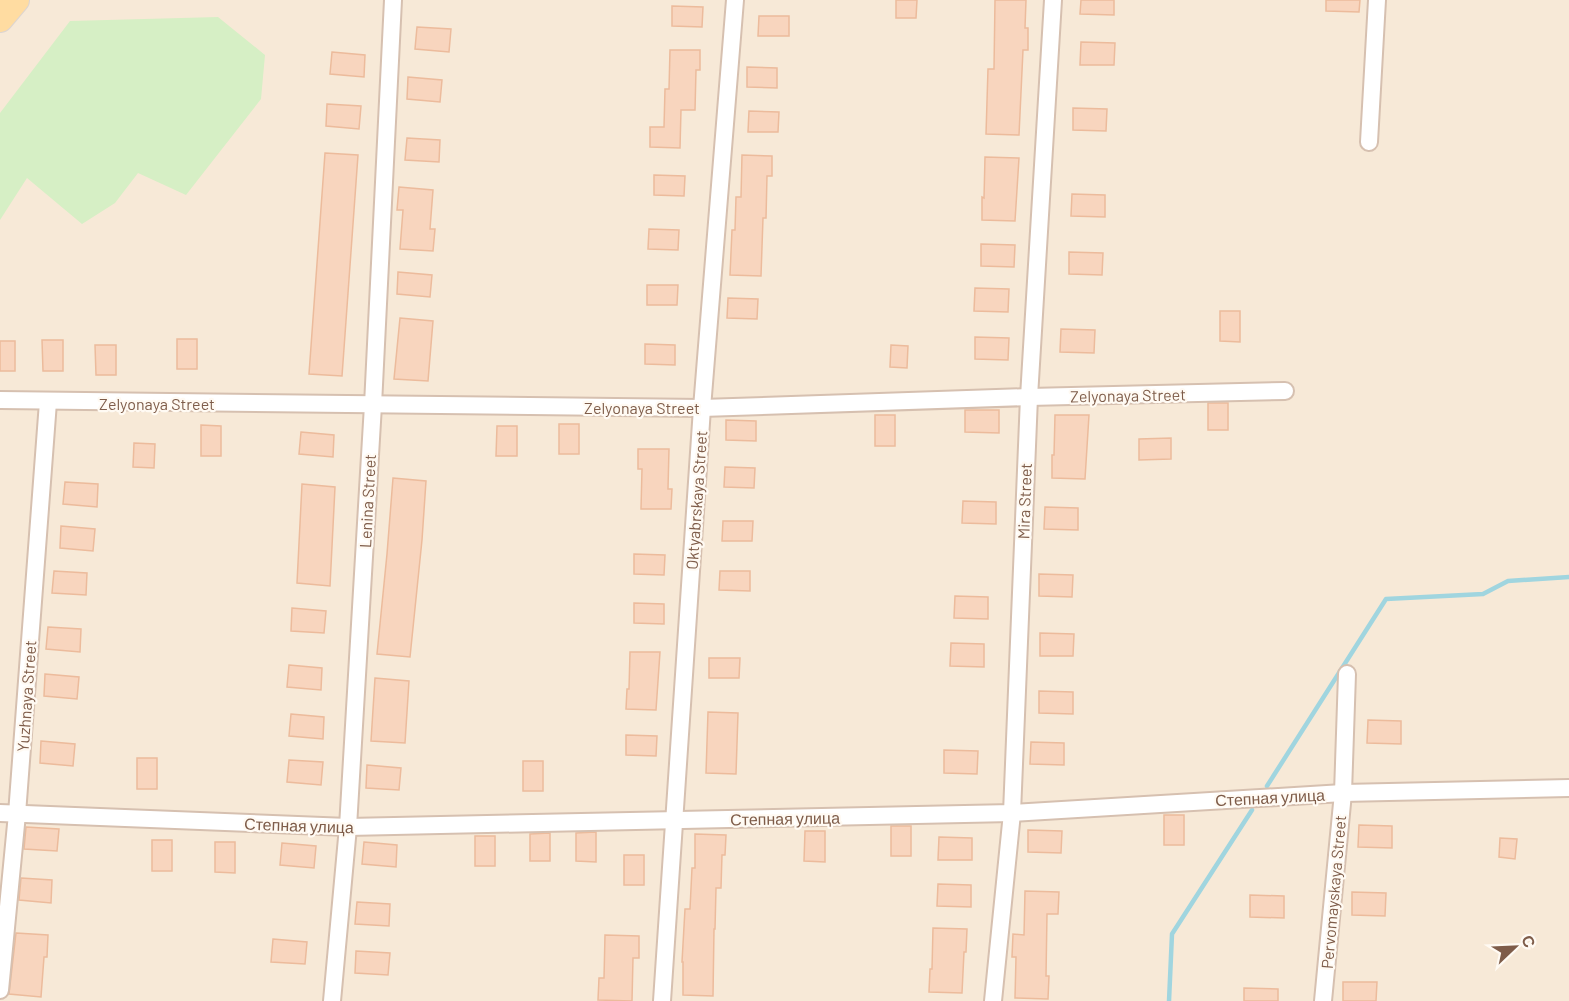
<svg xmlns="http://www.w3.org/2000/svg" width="1569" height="1001" viewBox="0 0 1569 1001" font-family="Barlow,sans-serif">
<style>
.residential{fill:#f7e9d7}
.green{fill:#d6efc5}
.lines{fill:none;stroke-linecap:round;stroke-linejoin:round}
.stream{stroke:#a0d5df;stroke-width:4.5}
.building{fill:#f8d5be;stroke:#ecbb9c;stroke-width:1.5}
.minor-casing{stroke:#d6c0b0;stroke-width:20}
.primary-casing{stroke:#ddd5d0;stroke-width:28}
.minor{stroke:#fff;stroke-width:16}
.primary{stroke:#ffdca1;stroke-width:26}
.labels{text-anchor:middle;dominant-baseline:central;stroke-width:4.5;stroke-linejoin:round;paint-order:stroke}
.street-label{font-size:16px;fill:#7e5c49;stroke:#fffaf3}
</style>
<rect width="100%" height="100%" fill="#fff7ea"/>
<rect class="residential" x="0" y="0" width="1569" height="1001"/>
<polygon class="green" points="218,17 265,55 261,99 186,195 138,173 115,203 82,224 27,178 0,220 0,113 70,21"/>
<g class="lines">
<g class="stream">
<polyline points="1267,786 1386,599 1483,594 1508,581 1569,577"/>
<polyline points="1169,1001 1172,934 1252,810"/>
</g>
</g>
<g class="building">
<polygon points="896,0 917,0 916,18 896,18"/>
<polygon points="995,0 1026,0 1025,28 1028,28 1028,50 1023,50 1019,135 986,134 988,69 994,69"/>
<polygon points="1081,0 1114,0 1114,15 1080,14"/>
<polygon points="1326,0 1360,0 1359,12 1326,11"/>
<polygon points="672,6 703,7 702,27 672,26"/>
<polygon points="759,16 789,16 789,36 758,36"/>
<polygon points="417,27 451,29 449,52 415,49"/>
<polygon points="1081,42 1115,43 1114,65 1080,65"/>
<polygon points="670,50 700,50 700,70 696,70 695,110 681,110 680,148 650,147 650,127 664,127 665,89 669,89"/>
<polygon points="332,52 365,55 364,77 330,74"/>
<polygon points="747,67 777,68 777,88 747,87"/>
<polygon points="408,77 442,80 440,102 407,99"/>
<polygon points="327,104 361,106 359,129 326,126"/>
<polygon points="1073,108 1107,109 1106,131 1073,130"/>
<polygon points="749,111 779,112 778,132 748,132"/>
<polygon points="407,138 440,140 439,162 405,160"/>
<polygon points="325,153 358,155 342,376 309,374"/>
<polygon points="742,155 772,156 772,176 767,176 766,218 763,218 761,276 730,275 732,230 735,230 736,197 741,197"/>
<polygon points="985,157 1019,158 1015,221 982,220 982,197 984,198"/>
<polygon points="654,175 685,176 684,196 654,195"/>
<polygon points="399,187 433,190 430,229 435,229 433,251 400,249 403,210 397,210"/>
<polygon points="1072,194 1105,195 1105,217 1071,216"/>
<polygon points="649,229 679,230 678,250 648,249"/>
<polygon points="981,244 1015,245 1014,267 981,266"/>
<polygon points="1069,252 1103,253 1102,275 1069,274"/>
<polygon points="398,272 432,275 430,297 397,294"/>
<polygon points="647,285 678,285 677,305 647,305"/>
<polygon points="975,288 1009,289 1008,312 974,311"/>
<polygon points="728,298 758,299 757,319 727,318"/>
<polygon points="1220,311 1240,311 1240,342 1220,341"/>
<polygon points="400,318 433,321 428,381 394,379"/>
<polygon points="1061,329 1095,330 1094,353 1060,352"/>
<polygon points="975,337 1009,338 1008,360 975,359"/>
<rect x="177" y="339" width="20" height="30"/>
<polygon points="42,340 63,340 63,371 43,371"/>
<rect x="0" y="341" width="15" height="30"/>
<polygon points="645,344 675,345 675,365 645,364"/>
<polygon points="95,345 116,345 116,375 96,375"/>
<polygon points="891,345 908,346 907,368 890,367"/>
<rect x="1208" y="403" width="20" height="27"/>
<polygon points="965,410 999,410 999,433 965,432"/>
<rect x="875" y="415" width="20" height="31"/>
<polygon points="1055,415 1089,415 1085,479 1052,478 1052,455 1054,455"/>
<polygon points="726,420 756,421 756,441 726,440"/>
<rect x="559" y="424" width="20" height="30"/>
<polygon points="201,425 221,426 221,456 201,456"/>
<polygon points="497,426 517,426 517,456 496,456"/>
<polygon points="301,432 334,435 333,457 299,454"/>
<polygon points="1171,438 1171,459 1139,460 1139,439"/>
<polygon points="134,443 155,444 154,468 133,467"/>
<polygon points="638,449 669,449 668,489 672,489 671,509 641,509 642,469 638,469"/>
<polygon points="725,467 755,468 754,488 724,487"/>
<polygon points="393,478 426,481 422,540 410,657 377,654 387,554"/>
<polygon points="65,482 98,484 97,507 63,504"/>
<polygon points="302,484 335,487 330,586 297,583"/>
<polygon points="963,501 996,502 996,524 962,523"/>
<polygon points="1045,507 1078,508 1078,530 1044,529"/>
<polygon points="723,521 753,521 752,541 722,541"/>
<polygon points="61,526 95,529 93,551 60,548"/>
<polygon points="634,554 665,555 664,575 634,574"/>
<polygon points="54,571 87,573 86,595 52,593"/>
<polygon points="720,571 750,571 750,591 719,590"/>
<polygon points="1039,574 1073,575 1072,597 1039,596"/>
<polygon points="955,596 988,597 988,619 954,618"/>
<polygon points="634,603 664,604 664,624 634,623"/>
<polygon points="292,608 326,611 324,633 291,631"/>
<polygon points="48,627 81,629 80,652 46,649"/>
<polygon points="1040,633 1074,634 1073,656 1040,656"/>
<polygon points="951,643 984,644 984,667 950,666"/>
<polygon points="630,652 660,652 656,710 626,709 627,689 629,689"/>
<polygon points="709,658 740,658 739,678 709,678"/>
<polygon points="289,665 322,668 321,690 287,687"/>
<polygon points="45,674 79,677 77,699 44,696"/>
<polygon points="375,678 409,681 405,743 371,741"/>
<polygon points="1039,691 1073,692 1073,714 1039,713"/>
<polygon points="708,712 738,713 736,774 706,773"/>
<polygon points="291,714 324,717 323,739 289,736"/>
<polygon points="1368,720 1401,721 1401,744 1367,743"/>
<polygon points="626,735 657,736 656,756 626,755"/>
<polygon points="41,741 75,744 73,766 40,763"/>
<polygon points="1031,742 1064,743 1064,765 1030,764"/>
<polygon points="944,750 978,751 977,774 944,773"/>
<rect x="137" y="758" width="20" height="31"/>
<polygon points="289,760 323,762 321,785 287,782"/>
<rect x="523" y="761" width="20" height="30"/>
<polygon points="367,765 401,768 399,790 366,788"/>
<rect x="1164" y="815" width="20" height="30"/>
<polygon points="1359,825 1392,826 1392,848 1358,847"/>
<rect x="891" y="826" width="20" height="30"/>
<polygon points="26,827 59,829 57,851 24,849"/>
<polygon points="1028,830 1062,831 1061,853 1028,852"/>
<polygon points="805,831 825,831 825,862 804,861"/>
<polygon points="596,832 596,862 576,861 576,833"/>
<polygon points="550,833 550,861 530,861 530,834"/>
<polygon points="695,834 726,835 725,855 722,855 721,888 716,888 715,929 714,929 713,996 683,995 683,962 682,962 685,909 690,909 692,868 695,868"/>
<rect x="475" y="836" width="20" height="30"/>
<polygon points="939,837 972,838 972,860 938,860"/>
<polygon points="1500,838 1517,839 1515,859 1499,857"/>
<rect x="152" y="840" width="20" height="31"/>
<polygon points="215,842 235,842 235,873 215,872"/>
<polygon points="364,842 397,845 396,867 362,864"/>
<polygon points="282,843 316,846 314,868 280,865"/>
<rect x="624" y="855" width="20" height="30"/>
<polygon points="21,878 52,880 51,903 19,900"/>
<polygon points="938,884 971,885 971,907 937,906"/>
<polygon points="1025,891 1059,892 1058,914 1047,914 1046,976 1049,976 1048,999 1015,998 1016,957 1012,957 1013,934 1024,935"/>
<polygon points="1352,892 1386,893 1385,916 1352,915"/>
<polygon points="1250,895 1284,896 1284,918 1250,917"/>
<polygon points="357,902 390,904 389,926 355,924"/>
<polygon points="933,928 967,929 966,952 964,952 962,993 929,992 930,969 932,969"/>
<polygon points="16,933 48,935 47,957 44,957 41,997 9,994"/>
<polygon points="605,935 639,936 639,958 633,958 632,1001 598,1000 599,978 604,978"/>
<polygon points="273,939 307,942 305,964 271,962"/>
<polygon points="356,951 390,953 388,975 355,973"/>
<polygon points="1343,982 1377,982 1376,1001 1343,1001"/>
<polygon points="1244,988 1278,989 1278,1001 1244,1001"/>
</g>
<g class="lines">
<g class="minor-casing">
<g id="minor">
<polyline points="1369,142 1377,0"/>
<polyline points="0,400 702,408 1029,397 1285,391"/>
<polyline points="0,813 348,827 1012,813 1343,793 1569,788"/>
<polyline points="0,990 17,814 48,402"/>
<polyline points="332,1001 348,827 373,405 393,0"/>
<polyline points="662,1001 702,408 735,0"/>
<polyline points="993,1001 1012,813 1029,397 1053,0"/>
<polyline points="1323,1001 1343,793 1347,674"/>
</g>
</g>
<g class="primary-casing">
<polyline id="primary" points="0,19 16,0"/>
</g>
<use href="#minor" class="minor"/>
<use href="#primary" class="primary"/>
</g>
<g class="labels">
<g class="street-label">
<text transform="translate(1128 395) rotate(-1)">Zelyonaya Street</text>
<text x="157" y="403">Zelyonaya Street</text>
<text x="642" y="407">Zelyonaya Street</text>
<text transform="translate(696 500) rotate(-86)">Oktyabrskaya Street</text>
<text transform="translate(367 501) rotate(-87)">Lenina Street</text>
<text transform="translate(1024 501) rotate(-88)">Mira Street</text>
<text transform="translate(26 696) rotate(-86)">Yuzhnaya Street</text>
<text transform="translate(1270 797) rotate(-3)">Степная улица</text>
<text transform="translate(785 818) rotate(-1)">Степная улица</text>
<text transform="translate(299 825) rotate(2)">Степная улица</text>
<text transform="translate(1333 892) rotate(-85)">Pervomayskaya Street</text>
</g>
</g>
<g transform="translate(1515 947) rotate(67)" stroke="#fffaf3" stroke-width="4.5" paint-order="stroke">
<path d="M0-4.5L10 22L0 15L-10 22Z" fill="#7e5c49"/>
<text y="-9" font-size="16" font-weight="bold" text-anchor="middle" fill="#7e5c49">С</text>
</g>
</svg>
